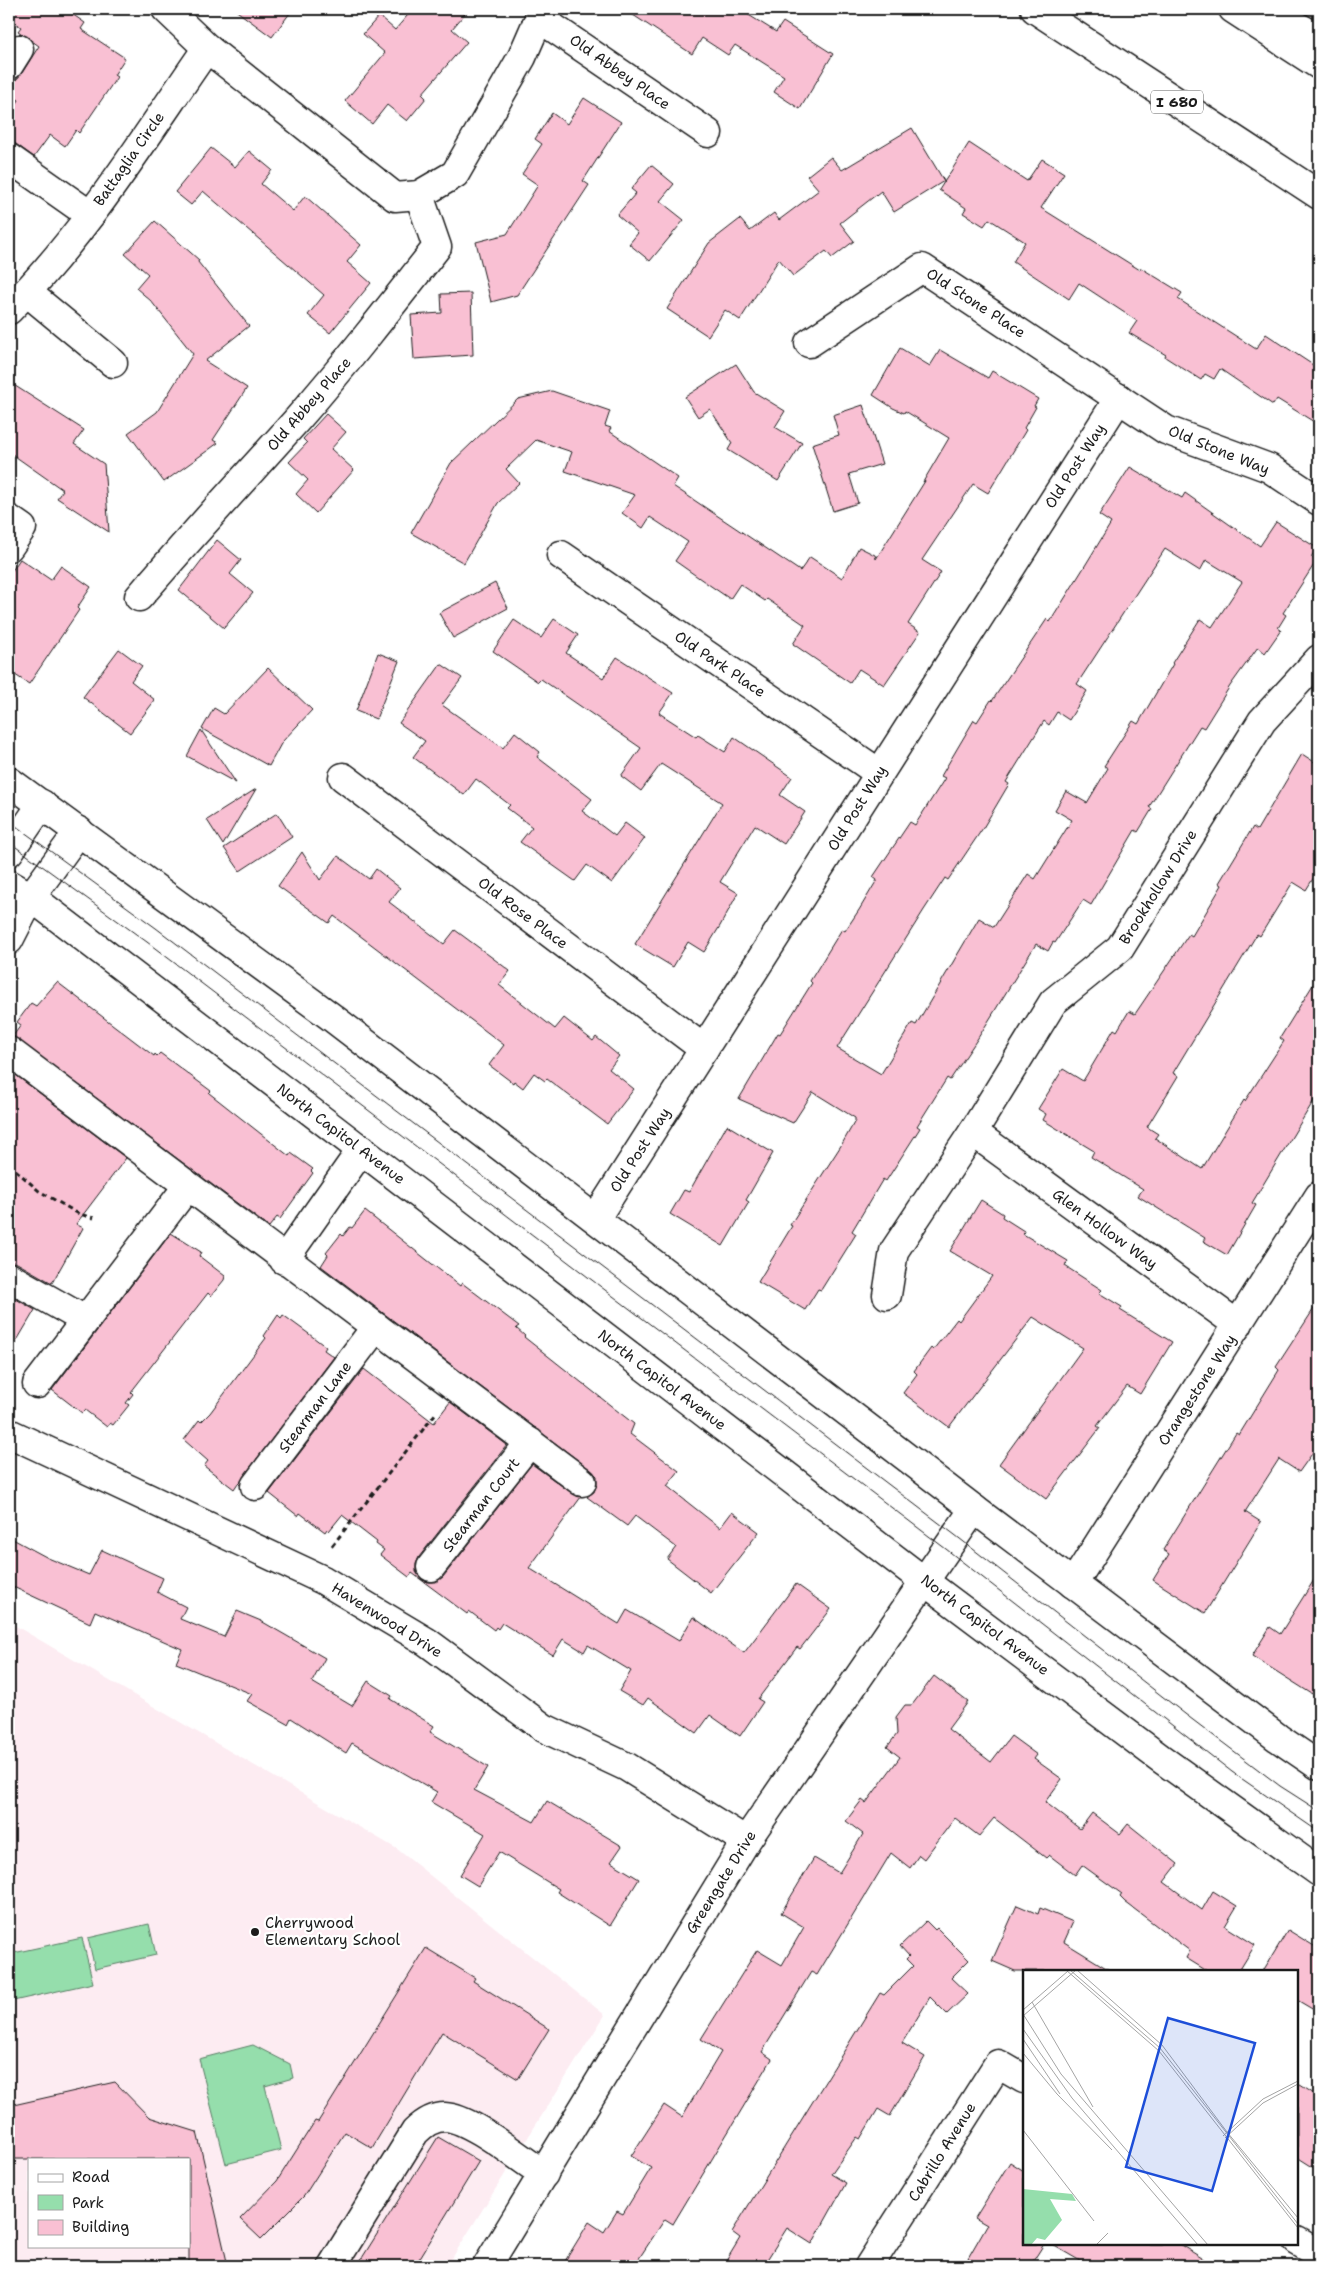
<svg xmlns="http://www.w3.org/2000/svg" width="1328" height="2275" viewBox="0 0 1328 2275" font-family="'Shantell Sans',sans-serif">
<style>
.built{fill:#fdecf2;fill-rule:evenodd}
.green{fill:#95deac;stroke:#587d64}
.building{fill:#f9c0d3;stroke:#1c1c1c;fill-rule:evenodd}
.lines{fill:none;stroke-linecap:round;stroke-linejoin:round}
.minor-casing{stroke:#1c1c1c;stroke-width:31}
.major-casing{stroke:#1c1c1c;stroke-width:31}
.highway-casing{stroke:#1c1c1c;stroke-width:31}
.path{stroke:#1c1c1c;stroke-width:3;stroke-dasharray:5 4;stroke-linecap:butt}
.minor{stroke:#fff;stroke-width:28}
.major{stroke:#fff;stroke-width:28}
.highway{stroke:#fff;stroke-width:28}
.tram{stroke:#1c1c1c;stroke-width:1}
.poi-dot{fill:#1c1c1c;stroke:#fff;stroke-width:2}
.labels{text-anchor:middle;dominant-baseline:central;stroke-width:4.5;stroke-linejoin:round;paint-order:stroke}
.shield{fill:#fff;stroke:#606060;stroke-width:1}
.shield-label{font-size:14px;font-weight:bold;fill:#1c1c1c}
.street-label{font-size:15px;fill:#1c1c1c;stroke:#fff}
.poi-label{font-size:15px;fill:#1c1c1c;stroke:#fff;text-anchor:start}
.inset-road{fill:none;stroke:#a4a4a4;stroke-width:1}
.view{fill:#1d4ed8;fill-opacity:0.15;stroke:#1d4ed8;stroke-width:2.5}
.inset-edge{fill:none;stroke:#1c1c1c;stroke-width:2.5}
</style>
<rect width="100%" height="100%" fill="#fff"/>
<filter id="ink" filterUnits="userSpaceOnUse"><feTurbulence type="fractalNoise" baseFrequency=".02" numOctaves="2"/><feDisplacementMap in="SourceGraphic" scale="10" xChannelSelector="R" yChannelSelector="G"/><feConvolveMatrix kernelMatrix="1 2 1 2 8 2 1 2 1" color-interpolation-filters="sRGB"/></filter>
<g filter="url(#ink)">
<path class="built" d="M9 1622 397 1849 605 2015 447 2266H9ZM29 2159H189V2246H29Z"/>
<g class="green">
<polygon points="149,1924 156,1955 95,1969 88,1938"/>
<polygon points="82,1938 93,1983 9,2002 9,1954"/>
<polygon points="253,2045 290,2064 293,2078 265,2086 281,2150 226,2164 199,2059"/>
</g>
<g class="building">
<polygon points="9,9 65,9 85,23 81,29 125,58 114,75 117,77 79,133 76,130 65,146 50,135 34,157 9,139 9,115 19,100 9,93 9,88 22,73 39,46 18,31 21,27 9,19"/>
<polygon points="234,9 293,9 272,37"/>
<polygon points="413,9 469,9 452,29 467,42 422,94 426,98 407,121 387,105 372,124 345,101 385,53 363,34 379,16 395,30"/>
<polygon points="624,9 739,9 776,32 783,22 833,54 800,109 774,92 784,76 735,45 728,55 702,38 692,54"/>
<polygon points="584,98 621,122 583,181 589,185 517,295 491,302 476,242 507,234 538,185 522,174 542,144 535,139 552,113 567,124"/>
<polygon points="912,128 944,181 894,212 881,191 840,223 854,241 832,258 826,251 793,276 779,259 740,320 725,310 708,336 667,309 709,243 740,219 750,231 774,213 779,220 819,190 807,176 831,157 842,170"/>
<polygon points="969,143 1027,181 1042,159 1064,173 1041,208 1140,270 1141,268 1182,293 1178,299 1256,349 1266,334 1319,369 1319,425 1277,399 1273,405 1220,369 1214,379 1205,374 1201,380 1165,357 1166,355 1129,333 1137,321 1079,283 1069,299 1013,262 1025,242 989,219 984,226 963,213 966,208 939,190"/>
<polygon points="211,148 235,167 249,151 272,170 261,184 293,211 305,196 361,245 347,262 371,283 330,333 308,315 324,295 203,191 191,205 175,192"/>
<polygon points="651,165 674,184 660,201 684,220 650,261 629,244 638,233 617,215 636,193 631,189"/>
<polygon points="155,221 199,260 198,262 249,326 205,361 247,388 213,440 218,443 164,482 128,433 157,412 193,354 151,301 136,288 148,274 125,254"/>
<polygon points="471,293 473,355 414,359 411,315 442,313 441,294"/>
<polygon points="900,348 930,366 940,350 988,378 992,371 1038,399 1034,406 1036,407 1024,428 1026,430 988,493 973,484 922,560 941,572 908,624 920,632 884,685 859,669 850,683 793,644 805,625 767,599 765,601 740,584 730,599 705,582 675,561 688,542 650,517 643,528 622,513 635,495 565,471 572,452 536,440 506,469 519,483 498,503 464,563 411,533 451,463 518,399 552,391 610,411 605,426 611,428 609,431 678,478 673,486 800,571 810,557 842,578 859,547 875,555 876,559 925,481 923,482 949,438 905,411 904,413 893,408 873,395"/>
<polygon points="736,364 754,392 785,411 775,427 802,443 778,481 728,450 732,443 710,409 698,417 685,397"/>
<polygon points="9,382 84,430 74,444 104,464 109,532 57,498 63,490 9,452"/>
<polygon points="863,405 882,464 849,474 858,503 833,511 812,444 839,435 833,415"/>
<polygon points="326,414 346,432 331,449 354,470 316,513 296,494 308,480 289,462 307,443 303,439"/>
<path d="M1130 467 1182 498 1185 493 1260 546 1276 522 1317 548 1311 557 1317 560 1283 613 1286 615 1278 628 1281 630 1265 653 1258 647 1230 686 1204 728 1200 726 1149 807 1152 809 1138 832 1135 830 1091 905 1083 900 1055 943 1053 942 1048 951 1036 944 978 1038 950 1080 947 1078 917 1126 920 1128 886 1181 883 1179 852 1231 856 1234 821 1290 818 1289 805 1310 758 1282 792 1226 790 1225 842 1144 855 1121V1118L813 1092 793 1123 739 1099 778 1033 780 1034 812 983 810 981 842 929 845 931 859 910 877 880 873 877 910 822 915 825 945 778 941 776 974 720 977 722 991 700 992 701 1047 619 1050 622 1083 569 1111 523 1099 515ZM1165 549 1200 571 1206 560 1242 582 1212 627 1200 619 1172 663 1173 664 1138 724 1133 721 1104 766 1108 768 1087 803 1066 791 1055 810 1072 820 1035 879 1028 874 994 927 979 918 916 1025 912 1023 881 1074 837 1048 924 910 945 878 948 880 983 828 1009 784 1006 782 1044 721 1049 725 1057 712 1069 720 1087 691 1077 684Z"/>
<polygon points="217,540 241,560 230,574 253,593 224,628 179,590"/>
<polygon points="20,559 51,580 61,566 91,587 77,608 79,610 29,684 9,671 9,575"/>
<polygon points="495,583 508,608 453,638 439,613"/>
<polygon points="554,619 578,635 566,653 603,678 617,657 673,693 659,713 696,737 698,735 725,752 734,737 792,777 780,795 805,812 784,844 755,825 720,882 738,893 720,926 704,952 688,942 673,967 635,944 722,803 661,764 641,791 621,776 641,748 541,679 538,682 493,651 514,620 541,638"/>
<polygon points="119,649 142,666 131,681 155,700 130,733 83,697"/>
<polygon points="378,653 399,661 376,719 356,711"/>
<polygon points="441,664 462,678 442,705 503,748 515,732 540,752 537,757 592,799 582,811 615,836 625,823 645,838 612,883 587,865 575,881 520,842 532,827 507,808 510,805 476,779 464,795 413,757 425,741 399,723"/>
<polygon points="268,668 312,710 282,742 269,766 202,729 214,708 224,714"/>
<polygon points="201,730 236,783 187,756"/>
<polygon points="1302,754 1319,765 1319,869 1306,890 1293,882 1260,936 1257,934 1173,1073 1178,1076 1147,1127 1158,1134 1155,1138 1202,1169 1244,1100 1245,1101 1284,1041 1280,1038 1319,975 1319,1092 1252,1203 1256,1205 1227,1255 1203,1241 1205,1238 1138,1196 1143,1189 1091,1157 1094,1151 1043,1120 1046,1114 1038,1109 1063,1069 1083,1081 1114,1029 1117,1031 1129,1011 1135,1014 1189,934 1192,936 1222,885 1219,883 1253,827 1257,830"/>
<polygon points="256,789 223,845 207,820"/>
<polygon points="277,813 292,837 240,871 224,848"/>
<polygon points="302,852 320,880 338,856 369,879 376,869 400,888 389,902 444,944 455,930 486,953 510,971 499,985 555,1029 564,1018 593,1041 596,1037 619,1056 609,1069 634,1089 607,1124 547,1079 545,1081 534,1073 523,1088 514,1081 513,1083 489,1065 504,1045 334,916 329,923 278,886"/>
<polygon points="57,982 154,1056 155,1054 157,1056 160,1053 211,1091 209,1093 289,1156 291,1153 313,1169 311,1171 313,1173 280,1219 277,1217 269,1227 13,1036 21,1025 17,1022 31,1003 36,1006"/>
<polygon points="9,1070 126,1158 76,1224 83,1228 52,1283 17,1263 9,1261"/>
<polygon points="727,1125 773,1153 746,1200 749,1202 723,1246 670,1214 684,1190 689,1192"/>
<polygon points="981,1200 1003,1214 1002,1217 1024,1231 1023,1234 1068,1261 1065,1266 1102,1290 1099,1293 1122,1307 1120,1310 1172,1342 1140,1394 1127,1386 1097,1426 1100,1428 1046,1499 999,1464 1083,1348 1033,1317 949,1427 903,1393 917,1374 914,1371 931,1348 933,1350 957,1319 959,1321 992,1276 950,1251"/>
<polygon points="365,1211 460,1286 462,1283 519,1326 516,1328 525,1336 524,1337 634,1424 630,1434 679,1471 667,1486 720,1528 732,1512 759,1532 711,1593 667,1559 676,1547 635,1516 627,1526 587,1497 594,1492 597,1484 597,1476 591,1470 321,1266 328,1255 326,1253 341,1234 343,1236 350,1227 352,1228"/>
<polygon points="171,1233 201,1252 199,1256 225,1276 224,1280 211,1296 208,1293 131,1392 133,1394 126,1403 129,1405 113,1425 110,1423 107,1427 85,1410 82,1413 52,1390"/>
<polygon points="9,1295 35,1310 9,1354"/>
<polygon points="1319,1301 1319,1444 1299,1472 1279,1459 1245,1512 1261,1522 1205,1613 1153,1580 1169,1554 1163,1550 1236,1433 1239,1435 1279,1370 1276,1367"/>
<polygon points="278,1315 281,1318 283,1315 309,1334 326,1347 324,1350 334,1357 243,1477 240,1485 238,1483 234,1489 204,1466 208,1461 184,1440 199,1420 201,1422 210,1413 266,1338 264,1336"/>
<polygon points="364,1369 434,1423 450,1402 507,1445 419,1557 416,1564 416,1572 422,1580 428,1582 436,1582 443,1577 532,1464 573,1494 581,1497 529,1568 619,1624 627,1610 679,1641 693,1617 744,1653 796,1584 831,1609 800,1649 797,1647 758,1699 763,1702 740,1736 710,1715 697,1733 648,1698 643,1705 619,1691 631,1671 588,1645 584,1652 563,1639 553,1655 502,1623 498,1629 496,1627 494,1630 469,1611 467,1614 412,1573 409,1577 380,1555 384,1550 376,1544 377,1542 342,1515 329,1531 327,1529 325,1532 300,1513 298,1516 269,1493"/>
<polygon points="9,1537 48,1558 89,1575 102,1550 163,1578 157,1592 186,1607 180,1619 224,1637 237,1611 261,1621 325,1658 312,1682 352,1706 368,1681 392,1696 390,1699 434,1726 430,1732 488,1767 474,1790 534,1822 547,1801 622,1846 611,1862 639,1879 610,1926 557,1892 559,1889 499,1852 478,1886 460,1875 485,1834 431,1802 437,1792 352,1743 346,1753 291,1718 288,1724 247,1701 252,1694 176,1663 182,1649 95,1611 90,1623 9,1585"/>
<polygon points="1319,1572 1319,1682 1312,1694 1252,1656 1270,1627 1280,1634"/>
<polygon points="934,1676 968,1702 948,1729 991,1762 1011,1736 1037,1755 1034,1759 1062,1779 1045,1802 1080,1829 1092,1813 1120,1834 1128,1824 1178,1864 1164,1882 1202,1910 1213,1891 1237,1906 1225,1926 1255,1945 1239,1971 1207,1971 1186,1958 1190,1951 1125,1902 1120,1897 1122,1894 1082,1865 1075,1875 1049,1855 1046,1858 994,1818 979,1836 955,1818 924,1859 919,1855 910,1868 891,1853 817,1975 811,1972 762,2052 772,2059 673,2224 665,2219 634,2266 562,2266 589,2222 604,2232 617,2211 623,2214 651,2168 631,2156 664,2105 682,2117 721,2052 701,2039 757,1950 782,1965 804,1927 781,1913 814,1858 839,1873 863,1834 846,1821 862,1800 866,1803 900,1757 887,1747 897,1734 896,1717 905,1705 912,1705"/>
<polygon points="1017,1905 1038,1914 1040,1908 1073,1922 1064,1942 1111,1971 1015,1971 992,1961"/>
<polygon points="926,1921 935,1930 937,1928 969,1960 951,1978 968,1994 947,2014 930,1997 902,2043 925,2057 890,2116 878,2109 860,2139 857,2137 831,2174 846,2183 812,2244 787,2228 763,2266 723,2266 740,2238 732,2232 880,1993 884,1995 913,1966 906,1959 909,1956 900,1946"/>
<polygon points="1288,1930 1319,1949 1319,2013 1297,2000 1297,1971 1263,1971"/>
<polygon points="426,1948 475,1978 473,1981 549,2029 518,2079 442,2032 372,2148 345,2132 304,2196 261,2239 240,2219 277,2181 315,2121 318,2122"/>
<polygon points="115,2082 149,2117 197,2132 228,2266 189,2266 189,2159 9,2159 9,2106"/>
<polygon points="1297,2083 1319,2097 1319,2171 1297,2157"/>
<polygon points="438,2137 479,2161 421,2256 414,2266 357,2266"/>
<polygon points="1010,2162 1024,2171 1024,2244 1044,2244 1030,2266 983,2266 968,2258 987,2225 975,2218"/>
<polygon points="1051,2244 1179,2244 1215,2266 1089,2266"/>
</g>
<g class="lines">
<g class="minor-casing">
<g id="minor">
<polyline points="166,9 207,48 395,197 419,195 455,174 522,57 539,18 708,133"/>
<polyline points="9,65 19,49"/>
<polyline points="9,158 90,215"/>
<polyline points="27,292 113,363"/>
<path d="M9 310C86 233 145 137 207 48"/>
<polyline points="809,343 922,268 1166,430 1269,468 1319,501"/>
<polyline points="9,519 22,528 9,547"/>
<polyline points="561,555 879,773"/>
<path d="M139 597C190 537 243 480 296 421 345 365 391 306 437 247L419 195"/>
<polyline points="343,777 704,1049"/>
<polyline points="9,852 42,804"/>
<polyline points="9,940 31,897 79,831"/>
<polyline points="9,1051 582,1482"/>
<polyline points="973,1132 1238,1325"/>
<polyline points="596,1218 1119,398"/>
<polyline points="284,1260 362,1149"/>
<polyline points="9,1277 85,1320"/>
<polyline points="887,1295 894,1251 973,1132 1053,1002 1120,948 1262,721 1319,659"/>
<polyline points="37,1384 187,1187"/>
<polyline points="9,1433 323,1580 427,1642 544,1728 627,1767 746,1841"/>
<polyline points="255,1486 376,1327"/>
<polyline points="431,1567 530,1442"/>
<polyline points="1073,1584 1319,1196"/>
<polyline points="1297,2241 1319,2254"/>
<path d="M332 2266 415 2132C423 2124 432 2117 445 2117 471 2118 520 2159 544 2174"/>
<polyline points="487,2266 746,1841 974,1509"/>
<polyline points="869,2266 998,2064 1024,2079"/>
</g>
</g>
<g class="major-casing">
<g id="major">
<polyline points="9,781 330,1016 974,1509 1278,1738 1319,1766"/>
<polyline points="9,884 31,897 924,1581 1160,1758 1319,1872"/>
</g>
</g>
<g class="highway-casing">
<g id="highway">
<polyline points="1035,9 1319,195"/>
<polyline points="1233,9 1319,65"/>
<polyline points="1265,9 1319,38"/>
</g>
</g>
<g class="path">
<polyline points="9,1164 39,1191 79,1214 94,1218"/>
<polyline points="332,1546 436,1413"/>
</g>
<use href="#minor" class="minor"/>
<use href="#major" class="major"/>
<use href="#highway" class="highway"/>
<g class="tram">
<polyline points="9,821 156,928 955,1535 1185,1714 1280,1786 1319,1811"/>
<polyline points="9,842 147,942 946,1549 1232,1772 1319,1832"/>
</g>
</g>
</g>
<circle class="poi-dot" cx="255" cy="1932" r="5"/>
<g class="labels">
<rect class="shield" x="1151" y="90.5" width="52" height="23" rx="4"/>
<g class="shield-label">
<text x="1177" y="102">I 680</text>
</g>
<g class="street-label">
<text transform="translate(620 72) rotate(35)">Old Abbey Place</text>
<text transform="translate(129 159) rotate(-55)">Battaglia Circle</text>
<text transform="translate(976 303) rotate(33)">Old Stone Place</text>
<text transform="translate(309 404) rotate(-49)">Old Abbey Place</text>
<text transform="translate(1219 450) rotate(22)">Old Stone Way</text>
<text transform="translate(1075 466) rotate(-57)">Old Post Way</text>
<text transform="translate(720 664) rotate(34)">Old Park Place</text>
<text transform="translate(857 808) rotate(-58)">Old Post Way</text>
<text transform="translate(1158 887) rotate(-58)">Brookhollow Drive</text>
<text transform="translate(523 913) rotate(37)">Old Rose Place</text>
<text transform="translate(341 1134) rotate(37)">North Capitol Avenue</text>
<text transform="translate(640 1150) rotate(-57)">Old Post Way</text>
<text transform="translate(1105 1229) rotate(36)">Glen Hollow Way</text>
<text transform="translate(662 1380) rotate(37)">North Capitol Avenue</text>
<text transform="translate(1197 1390) rotate(-57)">Orangestone Way</text>
<text transform="translate(315 1407) rotate(-53)">Stearman Lane</text>
<text transform="translate(481 1505) rotate(-52)">Stearman Court</text>
<text transform="translate(387 1620) rotate(32)">Havenwood Drive</text>
<text transform="translate(985 1625) rotate(37)">North Capitol Avenue</text>
<text transform="translate(721 1882) rotate(-58)">Greengate Drive</text>
<text transform="translate(942 2152) rotate(-58)">Cabrillo Avenue</text>
</g>
<g class="poi-label">
<text x="265" y="1923">Cherrywood<tspan x="265" dy="17">Elementary School</tspan></text>
</g>
</g>
<g transform="translate(1023 1970)">
<rect width="275" height="275" fill="#fff"/>
<path d="M0 219 49 224 53 231 27 229 39 250 22 270 14 268 8 275H0Z" fill="#95deac"/>
<path class="inset-road" d="M43 0 136 81 275 258M47 0 137 78 275 254M54 0 139 75 204 162 275 248M9 32 70 137M0 40 45 1M0 44 38 104 185 275M0 46 53 0M0 59 49 128 175 275M0 69 37 124M0 83 34 124 89 180M0 160 71 251M200 166 240 129 275 111M202 168 240 133 275 114M73 275 85 263"/>
<path class="view" d="M145 48 232 73 189 221 103 197Z"/>
<rect width="275" height="275" class="inset-edge"/>
</g>
<rect width="1328" height="2275" fill="none" stroke="#fff" stroke-width="30"/>
<rect x="15" y="15" width="1298" height="2245" fill="none" stroke="#1c1c1c" stroke-width="2" filter="url(#ink)"/>
<rect x="28" y="2158" width="162" height="90" fill="#ffffff" stroke="#a4a4a4"/>
<rect x="38" y="2174" width="25" height="8" fill="#ffffff" stroke="#a4a4a4"/>
<text x="72" y="2182" font-size="15" fill="#1c1c1c">Road</text>
<rect x="38" y="2195" width="25" height="15" fill="#95deac" stroke="#a4a4a4"/>
<text x="72" y="2208" font-size="15" fill="#1c1c1c">Park</text>
<rect x="38" y="2220" width="25" height="15" fill="#f9c0d3" stroke="#a4a4a4"/>
<text x="72" y="2232" font-size="15" fill="#1c1c1c">Building</text>
</svg>
